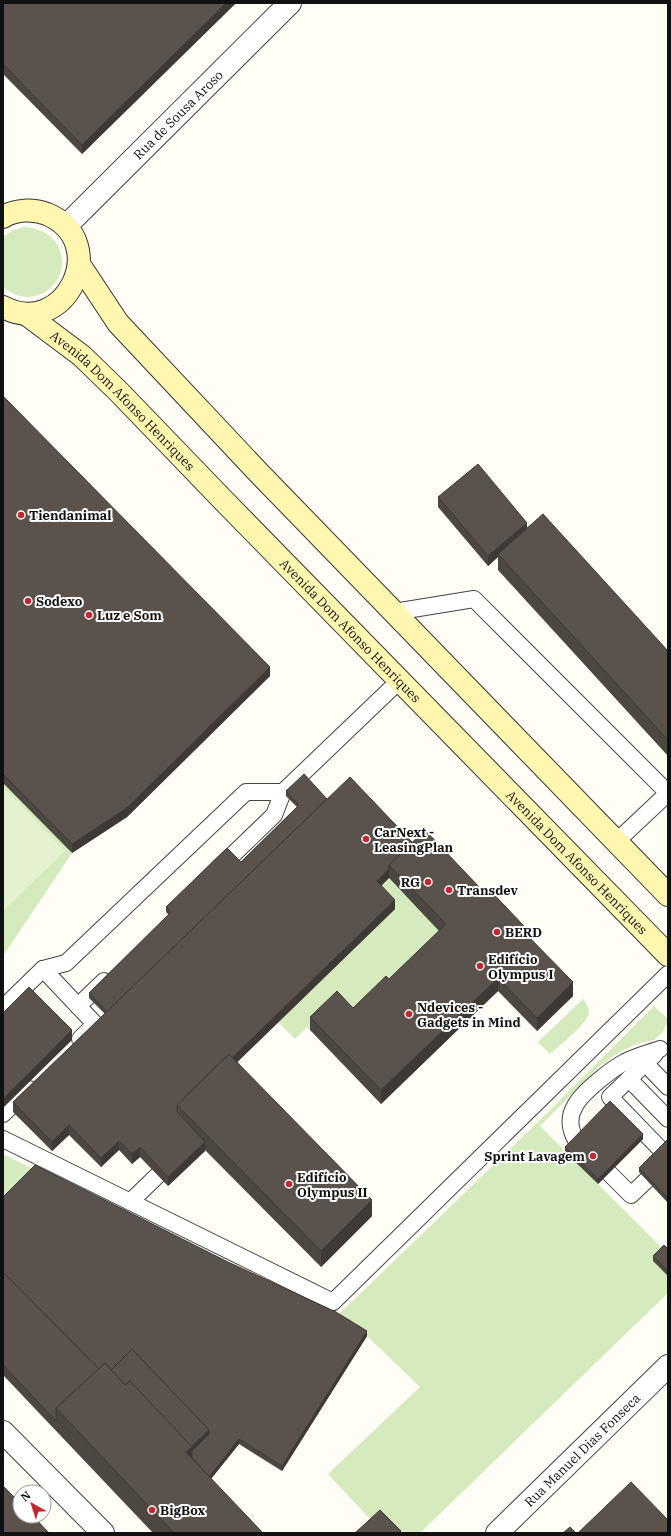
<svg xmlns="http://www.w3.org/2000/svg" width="671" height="1536" viewBox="0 0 671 1536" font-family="'IBM Plex Serif',serif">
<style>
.green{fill:#d5ebbd}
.pitch{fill:#e6f2cf}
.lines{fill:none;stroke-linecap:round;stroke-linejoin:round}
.service-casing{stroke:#444;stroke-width:18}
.minor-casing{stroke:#444;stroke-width:24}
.tertiary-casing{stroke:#444;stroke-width:24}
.secondary-casing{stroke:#333;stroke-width:24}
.service{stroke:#fff;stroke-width:16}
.minor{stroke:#fff;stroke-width:22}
.tertiary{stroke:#fff;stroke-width:22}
.secondary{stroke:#fff6b0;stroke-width:22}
.wall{fill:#4d4742}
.shaded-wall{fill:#3f3936}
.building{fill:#5a524d;stroke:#3f3936}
.poi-dot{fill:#c4262e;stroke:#fff;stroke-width:1.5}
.labels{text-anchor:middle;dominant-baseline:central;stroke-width:4;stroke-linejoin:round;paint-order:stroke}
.street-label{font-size:13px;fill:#111;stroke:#fff}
.poi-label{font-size:13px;font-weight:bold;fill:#111;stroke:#fff;text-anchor:start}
</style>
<rect width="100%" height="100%" fill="#fffdf5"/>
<g class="green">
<path d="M24 227C75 230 73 293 28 297 19 297 10 293 3 287V237L13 230Z"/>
<polygon points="3,783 72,853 3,956"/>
<polygon points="389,879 446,937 353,1021 310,1030 307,1027 295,1039 278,1022 395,909 377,890"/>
<path d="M583 999C586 1003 589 1007 589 1013 587 1024 559 1046 550 1054L538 1042Z"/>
<polygon points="654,1006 668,1019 663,1032 654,1040 636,1044 616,1054 599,1067 540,1126 664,1250 668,1276 668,1293 420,1533 383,1533 328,1474 420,1387 367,1336 336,1317 537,1123"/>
<polygon points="3,1154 35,1170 3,1201"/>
</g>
<polygon class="pitch" points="3,787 65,851 3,911"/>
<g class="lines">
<g class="service-casing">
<g id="service">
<polyline points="394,612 474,599 668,793"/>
<polyline points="616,842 668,793"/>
<polyline points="217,870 274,815 283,792"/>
<polyline points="43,969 95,1024 80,1039"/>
<polyline points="78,1006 104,981"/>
<polyline points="3,1008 43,969 66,963 246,792 283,792 400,680"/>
<path d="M660 1049C649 1053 636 1056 625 1062 613 1068 581 1093 575 1106 568 1117 570 1130 576 1140L631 1195 654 1173 668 1188"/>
<polyline points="655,1054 610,1097 668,1157"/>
<polyline points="645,1063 668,1087"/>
<polyline points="629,1079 668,1119"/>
<polyline points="3,1114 29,1089"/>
<polyline points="3,1139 333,1302 668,974"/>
<polyline points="130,1202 158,1175"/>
</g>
</g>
<g class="minor-casing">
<g id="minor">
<polyline points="3,1432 103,1533"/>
<path id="s1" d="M497 1533 668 1366"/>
</g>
</g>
<g class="tertiary-casing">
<g id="tertiary">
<path id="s2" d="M66 226 290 3"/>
</g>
</g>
<g class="secondary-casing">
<g id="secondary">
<path d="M3 217C16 209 33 209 47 214 113 242 65 340 3 307"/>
<polyline points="79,264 118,323 257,471 668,895"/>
<path id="s3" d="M26 314 82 356 119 392 225 502 668 955"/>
</g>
</g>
<use href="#service" class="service"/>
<use href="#minor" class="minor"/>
<use href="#tertiary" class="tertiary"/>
<use href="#secondary" class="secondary"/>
</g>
<g class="wall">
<polygon points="3,3 236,3 82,154 3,74"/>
<polygon points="3,396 270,676 127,817 72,853 3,783"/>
<polygon points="438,497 527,527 668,651 668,756 498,570 498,557 488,566 438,507"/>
<polygon points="286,791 327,799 413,843 482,890 524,932 573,996 537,1031 498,991 381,1104 310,1030 310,1017 353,1008 389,979 439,931 389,878 381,886 395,909 237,1062 372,1216 321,1267 205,1150 205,1151 168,1186 140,1157 132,1164 119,1150 101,1167 69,1135 52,1151 13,1112 13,1102 105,1014 89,998 89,993 169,915 166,912 166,907 241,862 297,807 286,796"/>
<polygon points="643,1139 598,1184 565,1152 565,1147"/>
<polygon points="668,1139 668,1203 639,1172 639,1168"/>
<polygon points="3,1197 367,1336 282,1471 239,1444 211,1479 263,1533 153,1533 3,1375"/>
<polygon points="668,1249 668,1276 653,1261 653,1256"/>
</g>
<g class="shaded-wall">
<polygon points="226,3 236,3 82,154 82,145"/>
<polygon points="527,523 527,532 498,554 498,557 488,566 488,556"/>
<polygon points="270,667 270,676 127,817 72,853 72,844"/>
<polygon points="389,869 389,878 377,890 377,881"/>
<polygon points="395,900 395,909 185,1113 180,1108"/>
<polygon points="524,926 524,939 521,929"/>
<polygon points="498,978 498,991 381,1104 381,1090"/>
<polygon points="573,982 573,996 537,1031 537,1018"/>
<polygon points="72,1030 72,1040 3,1108 3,1099"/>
<polygon points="69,1125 69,1135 52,1151 52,1142"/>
<polygon points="643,1134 643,1139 598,1184 598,1179"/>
<polygon points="119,1141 119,1150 101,1167 101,1158"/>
<polygon points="205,1142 205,1151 168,1186 168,1177"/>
<polygon points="140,1147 140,1157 132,1164 132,1154"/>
<polygon points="372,1200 372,1216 321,1267 321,1251"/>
<polygon points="367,1331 367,1336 282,1471 282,1466"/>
<polygon points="209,1430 209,1439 192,1469 185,1453"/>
<polygon points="239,1439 239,1444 201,1491 201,1486"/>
</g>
<g class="building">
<polygon points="3,3 226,3 82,145 3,64"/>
<polygon points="3,396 270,667 127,808 72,844 3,774"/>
<polygon points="478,464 527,523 488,556 438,497"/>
<polygon points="543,514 668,651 668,740 498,554"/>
<polygon points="304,774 327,799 107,1012 89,993 171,912 166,907 227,848 241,862 299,805 286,791"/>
<polygon points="350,777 413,843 389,865 389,869 377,881 395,900 232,1058 229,1054 177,1105 177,1112 205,1142 168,1177 140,1147 132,1154 119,1141 101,1158 69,1125 52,1142 13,1102"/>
<polygon points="425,830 482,890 486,886 524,926 521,929 573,982 537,1018 498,978 381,1090 310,1017 337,991 353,1008 386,976 389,979 446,924 389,865"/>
<polygon points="29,987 72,1030 3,1099 3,1013"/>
<polygon points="229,1054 372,1200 321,1251 177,1105"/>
<polygon points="610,1101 643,1134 598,1179 565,1147"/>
<polygon points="668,1139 668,1198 639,1168"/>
<polygon points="35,1165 228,1262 336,1312 367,1331 282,1466 239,1439 209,1477 192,1458 192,1451 209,1434 209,1430 132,1349 111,1370 105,1363 99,1369 3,1272 3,1197"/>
<polygon points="664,1245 668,1249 668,1271 653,1256"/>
<polygon points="3,1272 99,1369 56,1408 56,1421 3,1365"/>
<polygon points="132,1349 209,1430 191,1447 130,1381 125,1385 111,1370"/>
<polygon points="105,1363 125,1385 130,1381 192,1447 186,1452 263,1533 174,1533 56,1408"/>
<polygon points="631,1482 668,1520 668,1533 578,1533"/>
<polygon points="3,1486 20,1503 20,1516 33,1516 49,1533 3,1533"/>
<polygon points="380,1510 401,1531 399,1533 355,1533"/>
<polygon points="570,1527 576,1533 563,1533"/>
</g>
<g class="poi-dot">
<circle cx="21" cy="515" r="4"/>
<circle cx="28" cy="601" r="4"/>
<circle cx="89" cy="615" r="4"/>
<circle cx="366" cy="839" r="4"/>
<circle cx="428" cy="882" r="4"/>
<circle cx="449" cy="890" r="4"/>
<circle cx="497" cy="932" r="4"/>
<circle cx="480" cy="966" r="4"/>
<circle cx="409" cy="1014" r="4"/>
<circle cx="593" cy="1156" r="4"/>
<circle cx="289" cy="1184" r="4"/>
<circle cx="152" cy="1510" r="4"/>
</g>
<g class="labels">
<g class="street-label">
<text stroke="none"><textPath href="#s2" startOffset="158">Rua de Sousa Aroso</textPath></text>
<text stroke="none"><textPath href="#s3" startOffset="130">Avenida Dom Afonso Henriques</textPath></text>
<text stroke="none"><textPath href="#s3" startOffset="454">Avenida Dom Afonso Henriques</textPath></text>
<text stroke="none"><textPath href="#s3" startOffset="778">Avenida Dom Afonso Henriques</textPath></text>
<text stroke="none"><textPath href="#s1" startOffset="119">Rua Manuel Dias Fonseca</textPath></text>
</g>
<g class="poi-label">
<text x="29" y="515">Tiendanimal</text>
<text x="36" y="601">Sodexo</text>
<text x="97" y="615">Luz e Som</text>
<text x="374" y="832">CarNext -<tspan x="374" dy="15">LeasingPlan</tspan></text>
<text x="420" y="882" text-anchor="end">RG</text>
<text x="457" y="890">Transdev</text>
<text x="505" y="932">BERD</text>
<text x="488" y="959">Edifício<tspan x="488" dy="15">Olympus I</tspan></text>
<text x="417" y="1007">Ndevices -<tspan x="417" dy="15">Gadgets in Mind</tspan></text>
<text x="585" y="1156" text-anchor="end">Sprint Lavagem</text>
<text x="297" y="1177">Edifício<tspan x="297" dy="15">Olympus II</tspan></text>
<text x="160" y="1510">BigBox</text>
</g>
</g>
<rect width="671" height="1536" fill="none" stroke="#111111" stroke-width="8"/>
<g transform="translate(32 1504) rotate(321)"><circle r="19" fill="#ffffff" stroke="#a0a0a0"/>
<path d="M0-3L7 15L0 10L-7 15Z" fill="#c4262e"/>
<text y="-6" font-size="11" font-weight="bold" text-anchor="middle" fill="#111111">N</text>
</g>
</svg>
